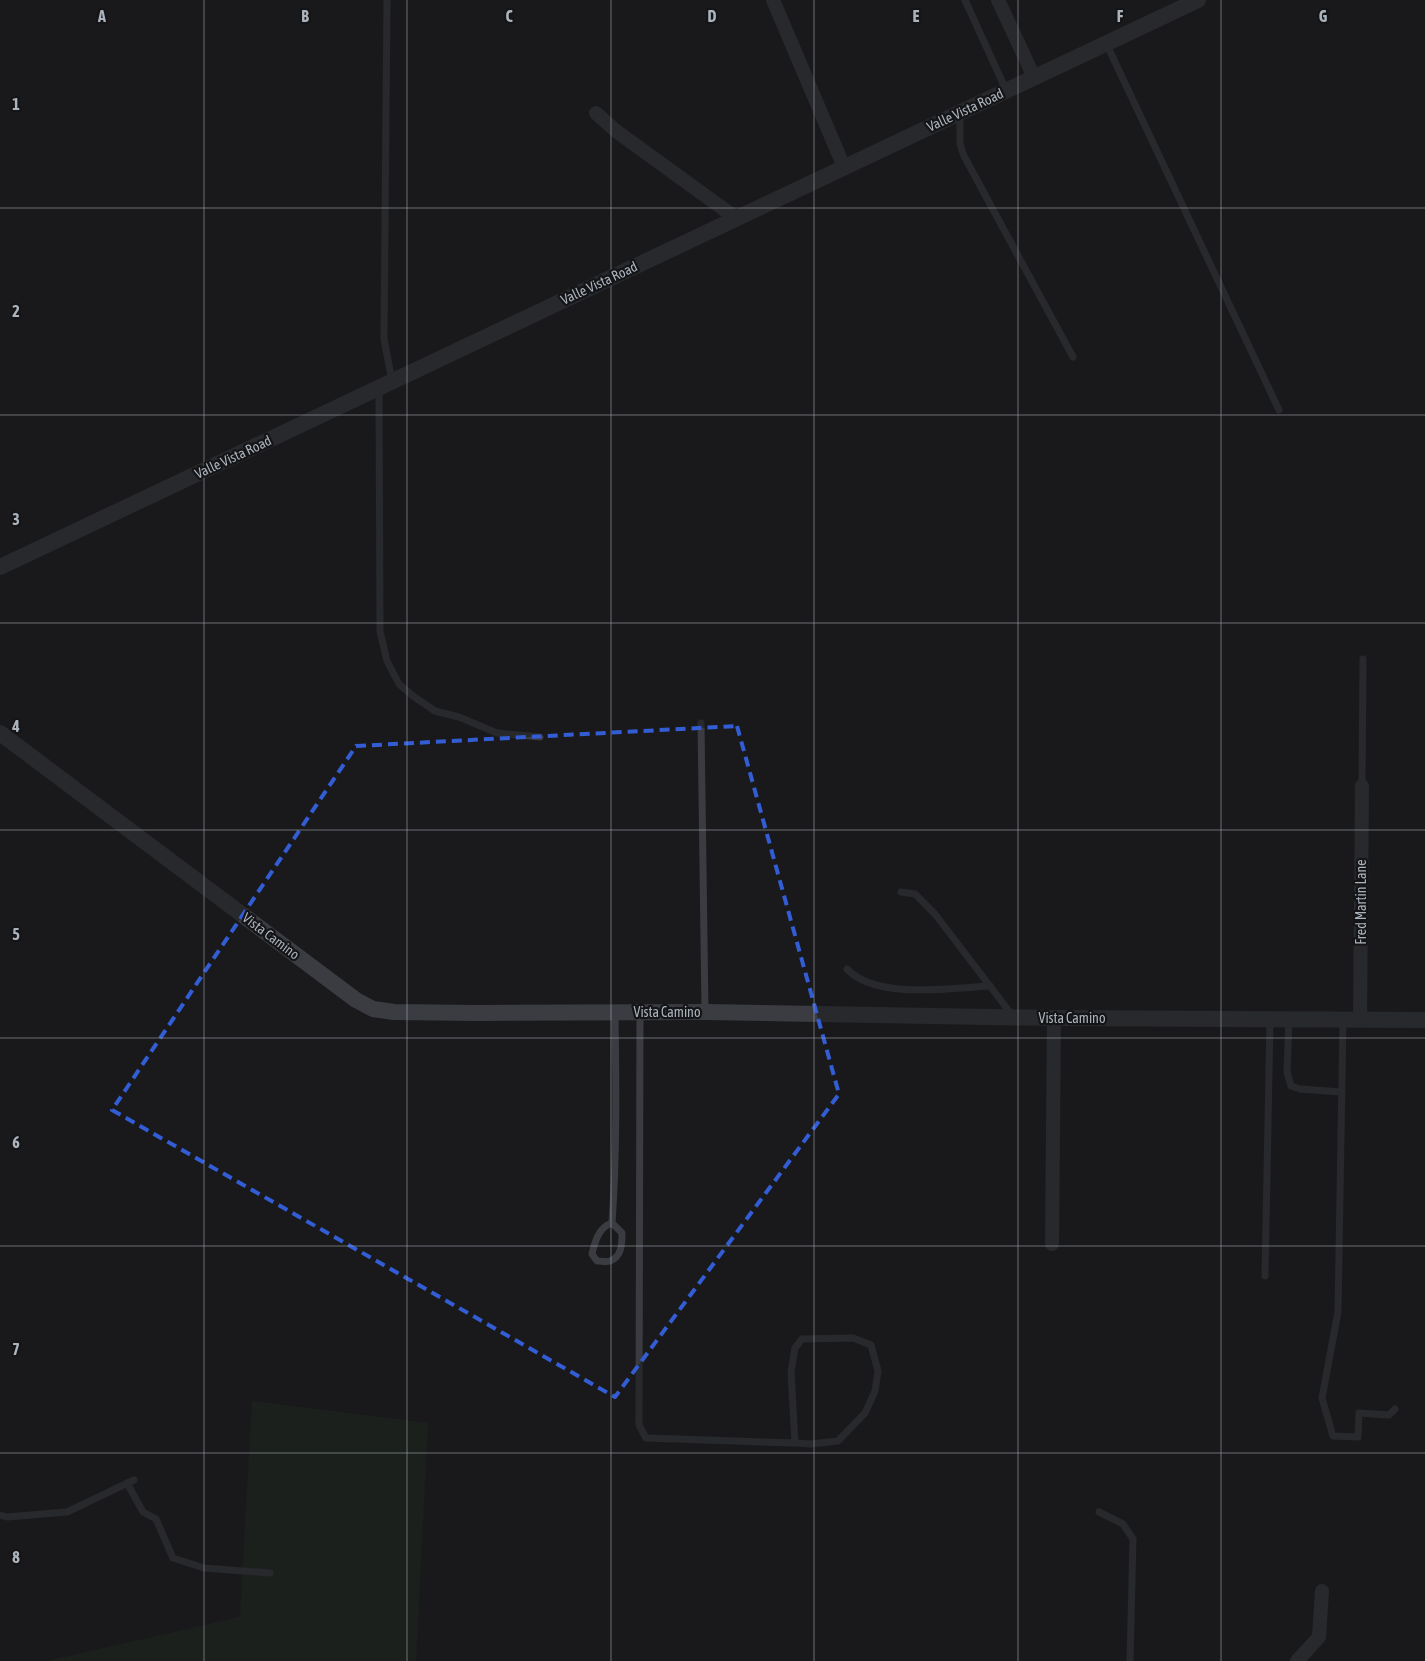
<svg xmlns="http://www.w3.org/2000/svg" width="1425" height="1661" viewBox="0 0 1425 1661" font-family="'Asap Condensed',sans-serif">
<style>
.green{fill:#1f281f}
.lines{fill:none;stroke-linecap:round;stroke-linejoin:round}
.service{stroke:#3a3c42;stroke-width:7}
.minor{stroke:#3a3c42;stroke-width:14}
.tertiary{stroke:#3a3c42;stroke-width:16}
.marked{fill:none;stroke:#325dd4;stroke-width:4;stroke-dasharray:10 6;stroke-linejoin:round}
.grid{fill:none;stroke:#abb3bd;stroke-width:1;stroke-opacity:0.55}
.labels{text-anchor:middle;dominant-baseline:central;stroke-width:4.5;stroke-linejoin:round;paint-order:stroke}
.street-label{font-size:14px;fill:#abb3bd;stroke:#151517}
.grid-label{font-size:16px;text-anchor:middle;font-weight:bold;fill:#abb3bd;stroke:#151517;stroke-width:4.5;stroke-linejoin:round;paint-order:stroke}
</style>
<rect width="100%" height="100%" fill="#1a1a1c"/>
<polygon class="green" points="252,1401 428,1423 416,1661 47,1661 240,1617"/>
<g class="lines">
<g class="service">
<polyline points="387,0 384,339 392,381"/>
<polyline points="965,0 1006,90"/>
<polyline points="1106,43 1279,410"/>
<polyline points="960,113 960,144 964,156 1073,357"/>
<polyline points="379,388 380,631 387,661 399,684 413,696 435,711 459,717 497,733 540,737"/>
<polyline points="701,723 705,1011"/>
<polyline points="1362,786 1363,659"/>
<polyline points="901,892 915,894 935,914 1012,1015"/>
<path d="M847 969C876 1000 950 988 990 986"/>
<polyline points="640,1013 639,1425 646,1438 795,1443 811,1444 838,1441 865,1413 875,1391 878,1371 871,1345 853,1338 802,1339 795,1348 791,1372 795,1443"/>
<polyline points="1289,1019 1287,1072 1291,1086 1300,1089 1341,1092"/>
<polyline points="1343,1019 1338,1312 1322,1398 1333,1436 1358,1437 1359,1413 1389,1415 1395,1409"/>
<path d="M612 1223 622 1233C622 1243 622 1257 610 1261 607 1262 601 1261 597 1261L592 1254C595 1241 599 1227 612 1223 617 1153 616 1082 615 1012"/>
<polyline points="1265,1276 1270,1020"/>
<polyline points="127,1483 143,1512 156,1519 173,1558 204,1568 270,1573"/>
<polyline points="1099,1512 1123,1524 1133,1539 1130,1661"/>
<polyline points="0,1515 7,1517 67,1512 134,1480"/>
</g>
<g class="minor">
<polyline points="773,0 844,167"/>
<polyline points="998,0 1034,77"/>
<polyline points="596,113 616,131 736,218"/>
<polyline points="1360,1019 1362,786"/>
<polyline points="1052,1244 1054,1018"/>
<polyline points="1297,1661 1319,1637 1322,1591"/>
</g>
<g class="tertiary">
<polyline points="0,567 1198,0"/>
<polyline points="0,733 356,1000 373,1009 394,1012 477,1013 705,1012 1054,1018 1425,1020"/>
</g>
</g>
<path d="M0 0H1425V1661H0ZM737 726 839 1094 615 1397 112 1110 356 746Z" fill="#1a1a1c" fill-opacity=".55" fill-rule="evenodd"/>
<path class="marked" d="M737 726 839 1094 615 1397 112 1110 356 746Z"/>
<path class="grid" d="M204 0V1661M407 0V1661M611 0V1661M814 0V1661M1018 0V1661M1221 0V1661M0 208H1425M0 415H1425M0 623H1425M0 830H1425M0 1038H1425M0 1246H1425M0 1453H1425"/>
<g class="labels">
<g class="street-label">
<text transform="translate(965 110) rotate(-25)">Valle Vista Road</text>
<text transform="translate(599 283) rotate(-25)">Valle Vista Road</text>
<text transform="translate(233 457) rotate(-25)">Valle Vista Road</text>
<text transform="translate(1361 902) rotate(-90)">Fred Martin Lane</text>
<text transform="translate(271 936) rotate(37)">Vista Camino</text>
<text x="667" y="1012">Vista Camino</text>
<text x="1072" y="1018">Vista Camino</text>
</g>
</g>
<g class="grid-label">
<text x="102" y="22">A</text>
<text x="305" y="22">B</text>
<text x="509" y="22">C</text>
<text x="712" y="22">D</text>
<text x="916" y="22">E</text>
<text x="1120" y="22">F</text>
<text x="1323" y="22">G</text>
<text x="16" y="110">1</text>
<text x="16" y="317">2</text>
<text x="16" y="525">3</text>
<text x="16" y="732">4</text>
<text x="16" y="940">5</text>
<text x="16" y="1148">6</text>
<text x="16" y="1355">7</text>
<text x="16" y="1563">8</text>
</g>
</svg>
